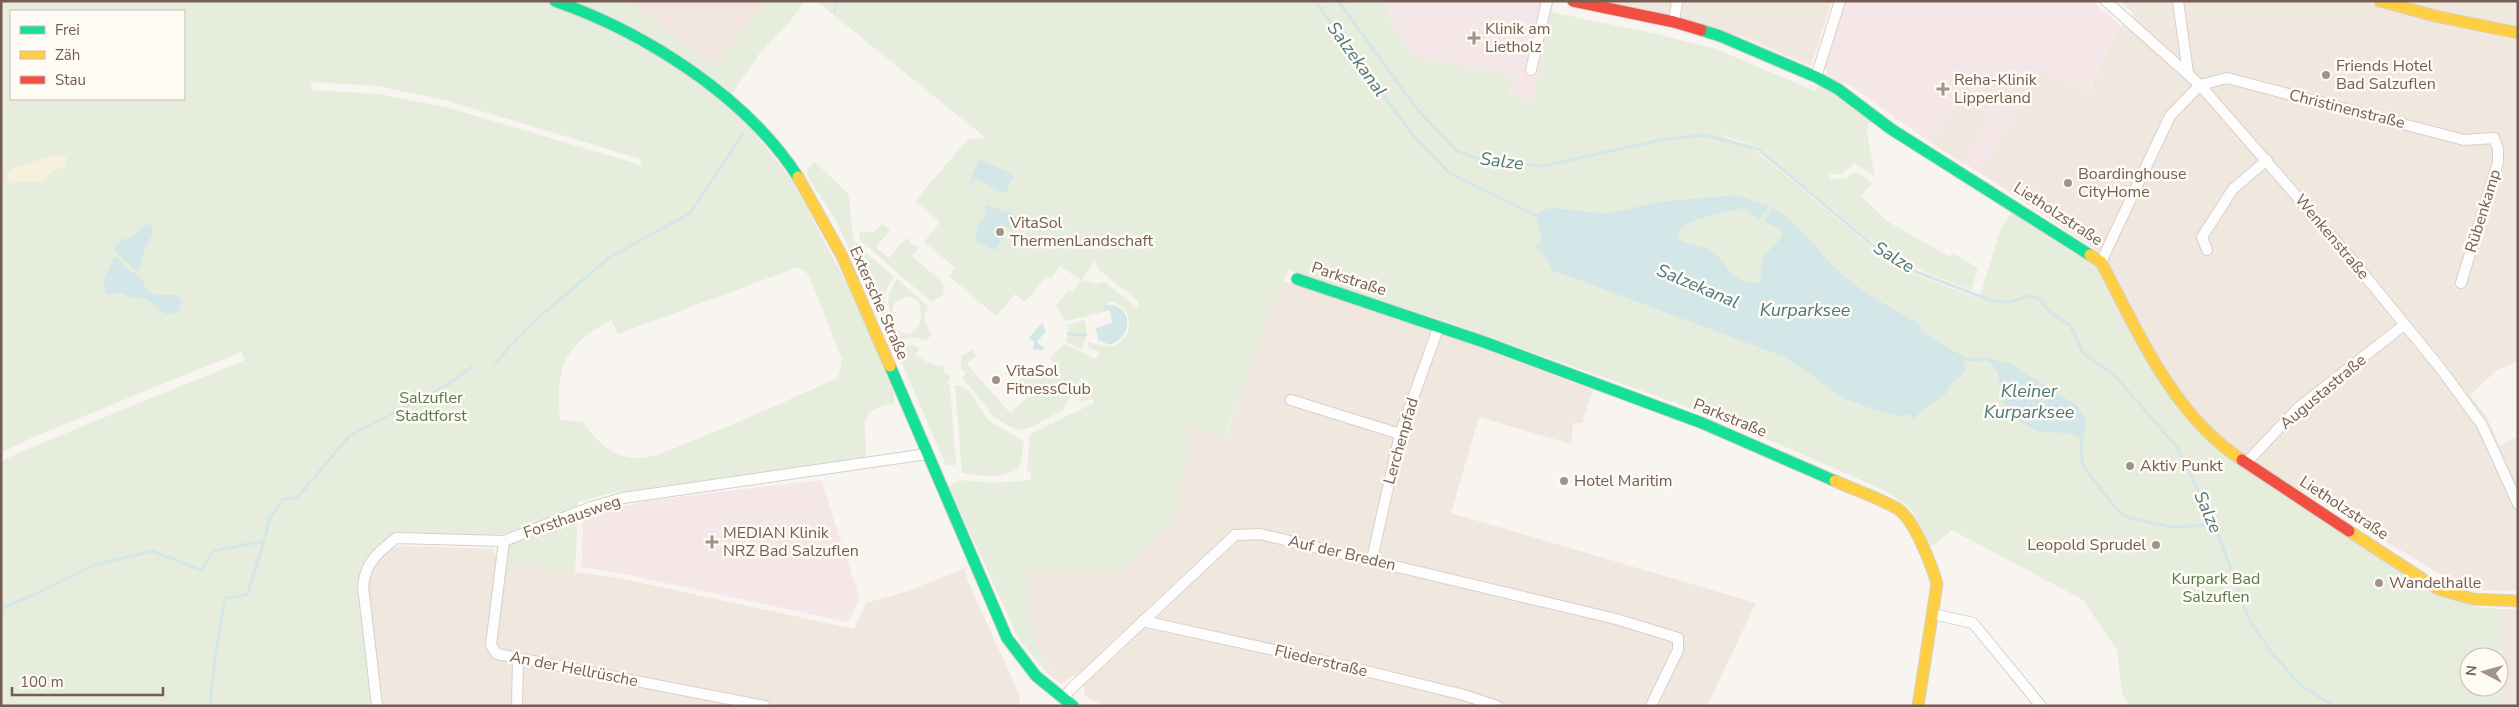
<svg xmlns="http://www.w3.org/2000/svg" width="2519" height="707" viewBox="0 0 2519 707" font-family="'Nunito Sans',sans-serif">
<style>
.residential{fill:#f0e7df}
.commercial{fill:#f1e5e0}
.medical{fill:#f5e7e7}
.green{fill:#e6eddc;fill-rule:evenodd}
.sand{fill:#f7f0dc}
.water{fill:#d3e6e8}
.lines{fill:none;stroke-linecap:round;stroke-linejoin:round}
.stream{stroke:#d3e6e8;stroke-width:3}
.street-casing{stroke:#d6d0cb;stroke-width:12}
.fast-casing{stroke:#d6d0cb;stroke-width:13}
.slow-casing{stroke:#d6d0cb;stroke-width:13}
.jam-casing{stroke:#d6d0cb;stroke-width:13}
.street{stroke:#fefdfd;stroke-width:10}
.fast{stroke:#16e098;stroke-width:11}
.slow{stroke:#ffcf43;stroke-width:11}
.jam{stroke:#f24e42;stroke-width:11}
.poi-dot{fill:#a39289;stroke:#fefaf4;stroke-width:2}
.labels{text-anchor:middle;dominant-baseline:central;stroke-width:5;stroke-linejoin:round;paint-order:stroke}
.poi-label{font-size:16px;fill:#755d52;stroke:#fefaf4;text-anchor:start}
.street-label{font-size:16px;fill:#755d52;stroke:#fefaf4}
.park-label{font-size:16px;fill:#5a794b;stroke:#fefaf4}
.water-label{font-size:18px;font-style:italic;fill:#4a777f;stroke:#fefaf4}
</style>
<rect width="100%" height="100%" fill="#f8f4f0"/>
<g class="residential">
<polygon points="1600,1 1832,1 1811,66 1743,37 1694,22"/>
<polygon points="2120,1 2363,1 2432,21 2518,40 2518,361 2497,370 2470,395 2486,416 2500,446 2518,436 2518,591 2467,590 2221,443 2170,385 2106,263 2095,249 1979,172 2043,70 2088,92 2121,26 2134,14"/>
<polygon points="2406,1 2518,1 2518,26 2429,9"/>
<polygon points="1960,97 1992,116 1963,163 1931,143"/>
<polygon points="1284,281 1441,333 1593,390 1582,423 1573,423 1571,444 1479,417 1451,513 1756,603 1707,706 1104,706 1085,696 1084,685 1074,675 1062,684 1049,675 1053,671 1035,642 1030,620 1032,570 1120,571 1168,526 1173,531 1192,424 1226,438 1247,374"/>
<polygon points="406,546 494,549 497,562 619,578 854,629 866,603 905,592 965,568 967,579 1019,694 1020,706 380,706 368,578 373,564 382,554 393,548"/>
<polygon points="2499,609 2518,609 2518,706 2505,706 2498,637"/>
</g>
<polygon class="commercial" points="627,1 759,1 762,8 713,65"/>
<g class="medical">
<polygon points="1386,1 1554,1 1533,100 1508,94 1512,76 1414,55 1390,21"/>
<polygon points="1846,1 2092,1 2121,26 2087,92 2043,70 1979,172 1963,163 1991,116 1960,97 1931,143 1851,86 1833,79 1827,73 1825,66"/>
<polygon points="821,480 860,599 848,622 624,574 582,567 583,516 646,501"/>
</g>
<g class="green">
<path d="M1 1H627L713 65 762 8 759 1H805L788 24 759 54 730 97 757 136 792 180 861 310 894 392V404C847 410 873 437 864 458L607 494 578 502 575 573 507 564 510 533C501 534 492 536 483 537 430 538 386 511 359 575L373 706H1V461L44 442 245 360 241 352 50 430 1 452ZM11 11H184V99H11ZM311 82 379 86 448 101 641 159V165L449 108 378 94 312 90ZM798 267 809 275 842 360 838 378C790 399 743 421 694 440 676 447 655 459 635 458 613 457 594 440 583 422L560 420C556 366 563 346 611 320L618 334Z"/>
<path d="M816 1H1386L1390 21 1414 55 1513 76 1508 94 1533 100 1551 12 1657 34 1716 49 1815 91 1819 85 1873 119 1868 125 1867 132 1875 177 1855 163 1841 174H1830L1829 180 1846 178 1851 174 1858 173 1872 183 1861 196 1887 221 1950 257 1953 253 1978 268 1971 290 1925 272 1871 241 1758 147 1713 132 1756 151 1869 245 1909 272 1979 299 2000 231 2013 210 2094 259 2216 448 2439 593 2478 607 2499 609 2498 637 2505 706H2129L2122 693 2117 650 2083 600 1952 530 1931 547 1911 509 1886 491 1721 419 1442 320 1288 270 1247 374 1225 438 1192 424 1173 532 1168 527 1120 571 1032 570 1030 620 1035 642 1053 672 1049 675 1019 639 949 487 959 480 992 483 1031 480V474L1027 469 1030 434 1094 403 1093 399 1079 402 1089 382 1081 378 1063 410 1030 428 1020 430 1006 425 994 417 962 377 965 375 964 370H961V356L973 350 976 356 967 364 1010 413 1027 398 1015 384 1019 380 1023 368 1039 370 1054 366 1050 358 1064 344 1096 359 1099 352 1087 347 1088 342C1095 343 1105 348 1112 346 1135 339 1136 307 1110 301L1103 308V312L1066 321 1056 306 1069 290 1073 292 1081 280 1060 266 1051 279 1047 276 1025 302 1015 294 996 316 949 276 955 268 924 242 940 222 915 201 968 139 986 138ZM1095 261 1099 270 1138 301 1139 309 1104 282 1097 284 1082 280ZM2469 657H2499V687H2469Z"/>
<polygon points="815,162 849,195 853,239 861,248 853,257 835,219 807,175 807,169"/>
<polygon points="882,224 890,230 876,247 889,258 907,237 907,240 910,240 911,244 919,247 912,256 943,283 944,294 931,302 860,240 859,232 874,232"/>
<path d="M864 251 894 277C875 302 890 312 889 338L855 261Z"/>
<path d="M897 279 928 306 924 318 931 335 926 341 917 337 893 340V327C899 329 901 334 907 334 922 333 923 310 918 300L909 296 894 303 892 313 897 323 893 321C887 305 886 294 897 279Z"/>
<polygon points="1085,320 1086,335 1082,350 1065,342 1069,334 1067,325"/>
<path d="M911 345 920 348 915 354C923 361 933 365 944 366L945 374H949L950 379 947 383 950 386 956 465H946L896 350Z"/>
<path d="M955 385H959L969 391 989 421 1022 440 1024 445 1019 468C1003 479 980 476 962 473Z"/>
</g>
<polygon class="sand" points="57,154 66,157 67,166 51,172 42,182 19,181 11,184 8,181 7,175 10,170"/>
<g class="water">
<polygon points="979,159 1014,175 1005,194 976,179 970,185 968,184 973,178 971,177"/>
<path d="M1737 195 1769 206 1760 219 1744 208C1727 212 1684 218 1677 234L1680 240C1689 245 1700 245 1710 250 1729 262 1728 285 1761 283 1761 274 1759 264 1764 256 1771 247 1781 242 1783 231L1763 221 1772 208C1802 224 1819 255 1844 276 1868 296 1895 310 1922 326L1921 331 1964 357 1965 371 1951 385 1945 395 1919 413 1916 419 1911 417 1912 414 1898 416 1875 410 1844 398 1785 357 1552 270 1546 257 1536 247 1542 240 1536 216 1543 210 1552 208 1607 214 1658 202Z"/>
<polygon points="987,204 1004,212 1012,212 1018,220 1016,226 1011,229 1000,225 1006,229 1005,233 1001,233 1004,234 1004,237 995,250 982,244 983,242 981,244 976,242 978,239 975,238 978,226 987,213 984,209"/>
<polygon points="146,224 152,226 153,234 144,249 140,270 137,271 115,252 115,246 120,241 133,236"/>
<path d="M114 257 118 258 126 268 141 278 148 292 159 295H178L182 302 180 310C164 323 156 303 144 298H132L122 293 107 294C98 282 110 269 114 257Z"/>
<path d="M1104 305C1133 302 1135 336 1110 345L1098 340 1096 328 1112 323 1110 310 1103 312Z"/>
<polygon points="1042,323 1046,331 1037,342 1044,348 1043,351 1033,349 1034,341 1029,338"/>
<path d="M1988 359 2009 363 2076 405C2087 415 2087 426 2083 439L2066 433 2040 432 2005 414 1998 373Z"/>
</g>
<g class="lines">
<g class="stream">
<polyline points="1315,1 1412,134 1449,173 1539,217"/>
<polyline points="1338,1 1417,109 1457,151 1481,160 1543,166 1661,140 1705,135 1758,149 1870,243 1909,269 1992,301 2010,302 2029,296 2039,298 2049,311 2070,325 2083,353 2114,375 2177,447 2215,525 2249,619 2272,653 2300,685 2334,706"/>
<polyline points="834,11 837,1"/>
<polyline points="1068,334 1086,335"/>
<polyline points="1961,360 1988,359 1991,361"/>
<polyline points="494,364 533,322 610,257 690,213 743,134"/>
<polyline points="2081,436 2082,461 2086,470 2114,506 2126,517 2172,527 2215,525"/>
<polyline points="1,608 27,598 94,565 152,551 201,570 213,551 264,541 270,518 283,499 297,498 349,436 444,387 472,367"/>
<polyline points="210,706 216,650 225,598 247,595 264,541"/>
</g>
<g class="street-casing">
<g id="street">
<polyline points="2106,1 2200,85 2353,261 2441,369 2482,425 2518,504"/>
<polyline points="2178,1 2188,73"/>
<polyline points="1674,22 1677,1"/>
<polyline points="1531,70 1547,1"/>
<polyline points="1816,77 1840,1"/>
<polyline points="2207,250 2202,237 2233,189 2267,160"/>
<polyline points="2101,262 2170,116 2200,85 2227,78 2464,140 2494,138 2498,149 2498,162 2461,283"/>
<polyline points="1291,400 1400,434"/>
<polyline points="2246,463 2298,408 2404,325"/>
<polyline points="504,541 491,645 497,654 765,706"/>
<polyline points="1372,559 1400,434 1439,326"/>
<polyline points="1933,614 1973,623 2041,706"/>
<polyline points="1143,621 1333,663 1464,695 1497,706"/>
<polyline points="1063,699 1071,689 1235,535 1260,534 1616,619 1678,638 1678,650 1651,706"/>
<path d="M377 706 363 586C366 561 377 554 396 538L504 541 591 507 623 498 927 454"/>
<polyline points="517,706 518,658"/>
</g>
</g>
<g class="fast-casing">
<g id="fast">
<path d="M555 1C644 32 746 96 798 177"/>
<polyline points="1701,30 1720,36 1816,77 1838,89 1891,129 2090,255"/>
<polyline points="1297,279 1484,342 1702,423 1835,481"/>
<polyline points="890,366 1007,638 1036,676 1073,706"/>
</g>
</g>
<g class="slow-casing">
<g id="slow">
<polyline points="2380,1 2435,16 2518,33"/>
<polyline points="798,177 842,256 890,366"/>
<path d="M2090 255 2101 262C2139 333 2172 414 2242 460"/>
<path d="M1835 481C1855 490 1879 498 1898 509 1914 519 1932 566 1937 584L1918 706"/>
<polyline points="2349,531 2438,589 2473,599 2518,601"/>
</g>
</g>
<g class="jam-casing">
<g id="jam">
<polyline points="1573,1 1674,22 1701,30"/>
<polyline points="2242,460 2349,531"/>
</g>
</g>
<use href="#street" class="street"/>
<use href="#fast" class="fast"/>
<use href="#slow" class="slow"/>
<use href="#jam" class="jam"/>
</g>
<g class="poi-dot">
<path d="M1471.5 30.5h5v5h5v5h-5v5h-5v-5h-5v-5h5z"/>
<circle cx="2326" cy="75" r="5"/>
<path d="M1940.5 81.5h5v5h5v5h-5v5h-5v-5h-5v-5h5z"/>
<circle cx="2068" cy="183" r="5"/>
<circle cx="1000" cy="232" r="5"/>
<circle cx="996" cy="380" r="5"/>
<circle cx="2130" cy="466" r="5"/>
<circle cx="1564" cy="481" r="5"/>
<path d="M709.5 534.5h5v5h5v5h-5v5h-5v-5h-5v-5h5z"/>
<circle cx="2156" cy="545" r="5"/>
<circle cx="2379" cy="583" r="5"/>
</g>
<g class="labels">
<g class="poi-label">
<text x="1485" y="29">Klinik am<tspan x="1485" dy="18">Lietholz</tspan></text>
<text x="2336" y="66">Friends Hotel<tspan x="2336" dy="18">Bad Salzuflen</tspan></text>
<text x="1954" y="80">Reha-Klinik<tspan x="1954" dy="18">Lipperland</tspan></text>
<text x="2078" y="174">Boardinghouse<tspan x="2078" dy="18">CityHome</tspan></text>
<text x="1010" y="223">VitaSol<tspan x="1010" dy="18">ThermenLandschaft</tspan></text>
<text x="1006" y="371">VitaSol<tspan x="1006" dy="18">FitnessClub</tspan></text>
<text x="2140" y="466">Aktiv Punkt</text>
<text x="1574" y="481">Hotel Maritim</text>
<text x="723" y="533">MEDIAN Klinik<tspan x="723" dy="18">NRZ Bad Salzuflen</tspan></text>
<text x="2146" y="545" text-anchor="end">Leopold Sprudel</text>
<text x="2389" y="583">Wandelhalle</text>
</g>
<g class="street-label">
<text transform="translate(2347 109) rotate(14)">Christinenstraße</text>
<text transform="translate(2483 211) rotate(-73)">Rübenkamp</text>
<text transform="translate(2058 214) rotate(33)">Lietholzstraße</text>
<text transform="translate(2332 237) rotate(50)">Wenkenstraße</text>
<text transform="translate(1349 279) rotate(18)">Parkstraße</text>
<text transform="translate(879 303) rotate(66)">Extersche Straße</text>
<text transform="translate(2323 392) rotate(-40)">Augustastraße</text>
<text transform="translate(1730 418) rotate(22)">Parkstraße</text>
<text transform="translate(1401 441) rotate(-74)">Lerchenpfad</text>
<text transform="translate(2344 508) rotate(33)">Lietholzstraße</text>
<text transform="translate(572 517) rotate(-19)">Forsthausweg</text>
<text transform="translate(1342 553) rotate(13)">Auf der Breden</text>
<text transform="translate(1321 661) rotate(13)">Fliederstraße</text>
<text transform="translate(574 669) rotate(11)">An der Hellrüsche</text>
</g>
<g class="park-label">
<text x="431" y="398">Salzufler<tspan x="431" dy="18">Stadtforst</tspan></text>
<text x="2216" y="579">Kurpark Bad<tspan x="2216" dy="18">Salzuflen</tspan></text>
</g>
<g class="water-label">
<text transform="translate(1357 59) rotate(54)">Salzekanal</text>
<text transform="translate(1502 161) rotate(7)">Salze</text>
<text transform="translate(1894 257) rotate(31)">Salze</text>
<text transform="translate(1698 286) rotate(23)">Salzekanal</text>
<text x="1805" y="310">Kurparksee</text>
<text x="2029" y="391">Kleiner<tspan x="2029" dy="21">Kurparksee</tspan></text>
<text transform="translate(2208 512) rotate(66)">Salze</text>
</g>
</g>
<rect width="2519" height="707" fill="none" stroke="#755d52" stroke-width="5"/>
<rect x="10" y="10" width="175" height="90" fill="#fefaf4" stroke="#c7bbb3"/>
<rect x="20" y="26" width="25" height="8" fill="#16e098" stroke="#c7bbb3"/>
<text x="55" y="35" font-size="15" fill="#755d52">Frei</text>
<rect x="20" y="51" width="25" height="8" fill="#ffcf43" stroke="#c7bbb3"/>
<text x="55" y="60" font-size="15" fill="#755d52">Zäh</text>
<rect x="20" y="76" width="25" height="8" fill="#f24e42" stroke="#c7bbb3"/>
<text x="55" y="85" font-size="15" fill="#755d52">Stau</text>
<g transform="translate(2484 672) rotate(276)"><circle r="24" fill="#fefaf4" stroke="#c7bbb3"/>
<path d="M0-4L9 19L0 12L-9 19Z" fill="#a39289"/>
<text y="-8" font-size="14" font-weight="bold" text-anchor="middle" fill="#755d52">N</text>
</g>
<path d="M12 687v8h151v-8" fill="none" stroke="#755d52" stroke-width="2.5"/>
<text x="20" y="687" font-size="15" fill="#755d52" stroke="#fefaf4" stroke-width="4" paint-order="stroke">100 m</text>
</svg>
